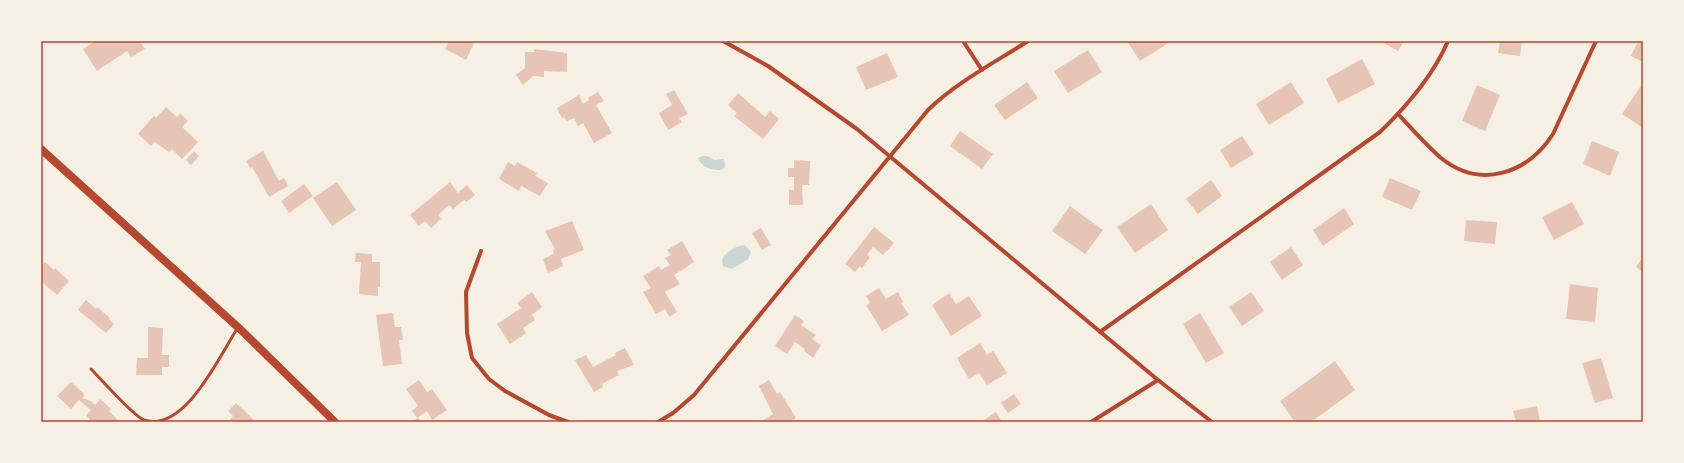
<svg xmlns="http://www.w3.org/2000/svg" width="1684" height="463" viewBox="0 0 1684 463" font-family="Commissioner,sans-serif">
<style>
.water{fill:#c9d6d2}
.building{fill:#e6c5b7}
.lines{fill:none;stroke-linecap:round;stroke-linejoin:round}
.service{stroke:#b5482f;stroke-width:3}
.minor{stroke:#b5482f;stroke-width:4}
.secondary{stroke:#b5482f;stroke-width:8}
.neatline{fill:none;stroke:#b5482f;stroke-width:1.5}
</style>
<rect width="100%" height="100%" fill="#f6efe4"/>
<g class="water">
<path d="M702 156H707L714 160 724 159 725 167 721 170C711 170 702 168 698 158Z"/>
<path d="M745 245 751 252 748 259 732 269 723 266 722 260C724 253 737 245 745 245Z"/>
</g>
<g class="building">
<polygon points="95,41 140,41 145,49 131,57 127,51 97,71 83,49"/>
<polygon points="449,41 475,41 466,60 445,49"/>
<polygon points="1127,41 1169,41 1170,42 1140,61"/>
<polygon points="1380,41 1404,41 1398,51"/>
<polygon points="1500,41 1522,41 1520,56 1498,53"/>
<polygon points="1638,41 1643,41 1643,62 1631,56"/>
<polygon points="534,49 567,53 567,72 544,71 544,77 533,76 523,85 516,75 525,68 525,52 534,52"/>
<polygon points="1088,50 1102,72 1068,93 1054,71"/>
<polygon points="887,53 898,77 866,90 856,67"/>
<polygon points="1362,59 1375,84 1338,103 1326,79"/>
<polygon points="1027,82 1038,98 1005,120 994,105"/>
<polygon points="1291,82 1304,103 1269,125 1256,104"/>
<polygon points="1477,85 1500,95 1485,131 1462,121"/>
<polygon points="1640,87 1643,89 1643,128 1622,114"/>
<polygon points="674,90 688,114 679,118 682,122 668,130 659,113 672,105 666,94"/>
<polygon points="598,92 604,101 596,105 612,133 594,143 583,123 578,126 574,118 567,121 564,117 562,118 557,108 579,95 583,104 589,100 588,98"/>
<polygon points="738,93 765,117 770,111 779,119 763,139 734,116 737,113 728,105"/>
<polygon points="166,107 177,117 180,113 188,121 182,127 198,142 182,159 172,149 169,152 155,142 151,146 138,134 154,116 156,118"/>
<polygon points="960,131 993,154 982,169 950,146"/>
<polygon points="1242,136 1254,154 1231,168 1220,150"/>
<polygon points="1592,141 1619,152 1610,176 1583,164"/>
<polygon points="194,151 199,156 191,165 186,160"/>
<polygon points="263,151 279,181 284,178 288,186 269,197 252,167 250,168 246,161"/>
<polygon points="794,160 810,161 809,185 802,185 803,205 789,205 789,190 794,190 794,177 788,177 788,168 794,168"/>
<polygon points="508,162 515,166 517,162 537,173 535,176 548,183 540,196 521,186 519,191 499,179"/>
<polygon points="1390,178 1421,191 1412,210 1382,197"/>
<polygon points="1211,180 1222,196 1198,214 1186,199"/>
<polygon points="337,182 356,210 332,226 313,198"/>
<polygon points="450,182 458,193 467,185 475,195 466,202 464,200 453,209 449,205 438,215 441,219 431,228 425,221 419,226 410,215"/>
<polygon points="304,184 313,196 289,213 281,201"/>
<polygon points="1572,202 1584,224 1554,240 1542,217"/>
<polygon points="1151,204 1168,230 1135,253 1117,227"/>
<polygon points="1070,206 1103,230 1085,254 1052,231"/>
<polygon points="1344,208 1354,224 1323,246 1313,230"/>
<polygon points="1466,220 1497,222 1495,244 1464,241"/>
<polygon points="572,221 584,250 561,259 563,266 548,273 543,259 554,254 553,250 555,249 545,231"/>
<polygon points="874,227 894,243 883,255 873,247 867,255 870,257 862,268 860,266 855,272 845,264"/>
<polygon points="761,228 771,245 762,250 752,233"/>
<polygon points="682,241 694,262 674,275 680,284 665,292 677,312 669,317 665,309 656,314 643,292 651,288 643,276 659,266 661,270 670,265 665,258 671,255 667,250"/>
<polygon points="1291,247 1303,265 1282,280 1270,262"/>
<polygon points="356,253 372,254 372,262 380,262 380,287 378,287 378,296 359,294 361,262 355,262"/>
<polygon points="1643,257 1643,272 1636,267"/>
<polygon points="45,262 54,270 55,268 69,281 57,295 43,283 41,285 41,266"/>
<polygon points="1570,284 1598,288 1595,322 1566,319"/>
<polygon points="879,288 886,299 898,292 903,302 901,303 909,315 882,331 866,305 870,303 866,296"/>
<polygon points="532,292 542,307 532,315 535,320 523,328 526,333 510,344 497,324 521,308 517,303"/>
<polygon points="1251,292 1264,311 1242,326 1229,307"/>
<polygon points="949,293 956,304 969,296 982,316 951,336 932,305"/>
<polygon points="86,300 96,309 97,307 110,318 109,319 114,324 106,333 78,310"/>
<polygon points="393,313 395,327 401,327 403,340 399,340 402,364 383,366 376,315"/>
<polygon points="1200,313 1224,353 1206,363 1183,324"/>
<polygon points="795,315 804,321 801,325 816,335 812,339 821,345 813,358 804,351 805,349 795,342 787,354 775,346"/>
<polygon points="148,327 163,328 162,355 169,355 169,367 162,367 162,375 136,375 137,358 148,358"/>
<polygon points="980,343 987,355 993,351 1007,373 987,385 979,373 969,379 957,358"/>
<polygon points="625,348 634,365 617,371 619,375 602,384 603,387 594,392 575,360 586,355 593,367 616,355 615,353"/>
<polygon points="1601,358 1613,398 1595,403 1582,363"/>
<polygon points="1335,361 1355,390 1311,422 1295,422 1280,401"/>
<polygon points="419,380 427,392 432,389 447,410 432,420 427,411 417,418 412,411 418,406 406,389"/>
<polygon points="769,380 777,394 780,392 796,418 790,422 760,422 773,414 759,386"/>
<polygon points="71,382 85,395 82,398 91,401 95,405 100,399 111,409 109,411 120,422 88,422 90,420 86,415 91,410 79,400 71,409 57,396"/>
<polygon points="1014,394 1021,404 1008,413 1001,403"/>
<polygon points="236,403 254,420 252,422 228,422 233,416 228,411"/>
<polygon points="1537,406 1540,422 1516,422 1513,411"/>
<polygon points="996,412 1002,422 981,422"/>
<polygon points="418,418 421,422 412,422"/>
</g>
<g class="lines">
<path class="service" d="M91 369C101 379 133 416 144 420 185 433 220 355 237 329"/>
<g class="minor">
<polyline points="723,41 768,66 857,129 1158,380 1212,422"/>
<polyline points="963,41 982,70"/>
<path d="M1398 114C1412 129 1426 145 1441 158 1481 190 1528 173 1553 134L1596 41"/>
<polyline points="481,251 466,292 467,333 472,358 489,379 505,391 549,415 568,422"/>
<path d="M1100 332 1380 132C1407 106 1433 76 1448 41"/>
<path d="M658 422 673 413 694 395 928 110C957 82 994 63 1028 41"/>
<polyline points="1091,422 1158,380"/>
</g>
<polyline class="secondary" points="41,149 240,329 335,422"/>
</g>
<rect width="1684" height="463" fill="none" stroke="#f6efe4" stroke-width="84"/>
<rect x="42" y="42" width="1600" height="379" class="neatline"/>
</svg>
